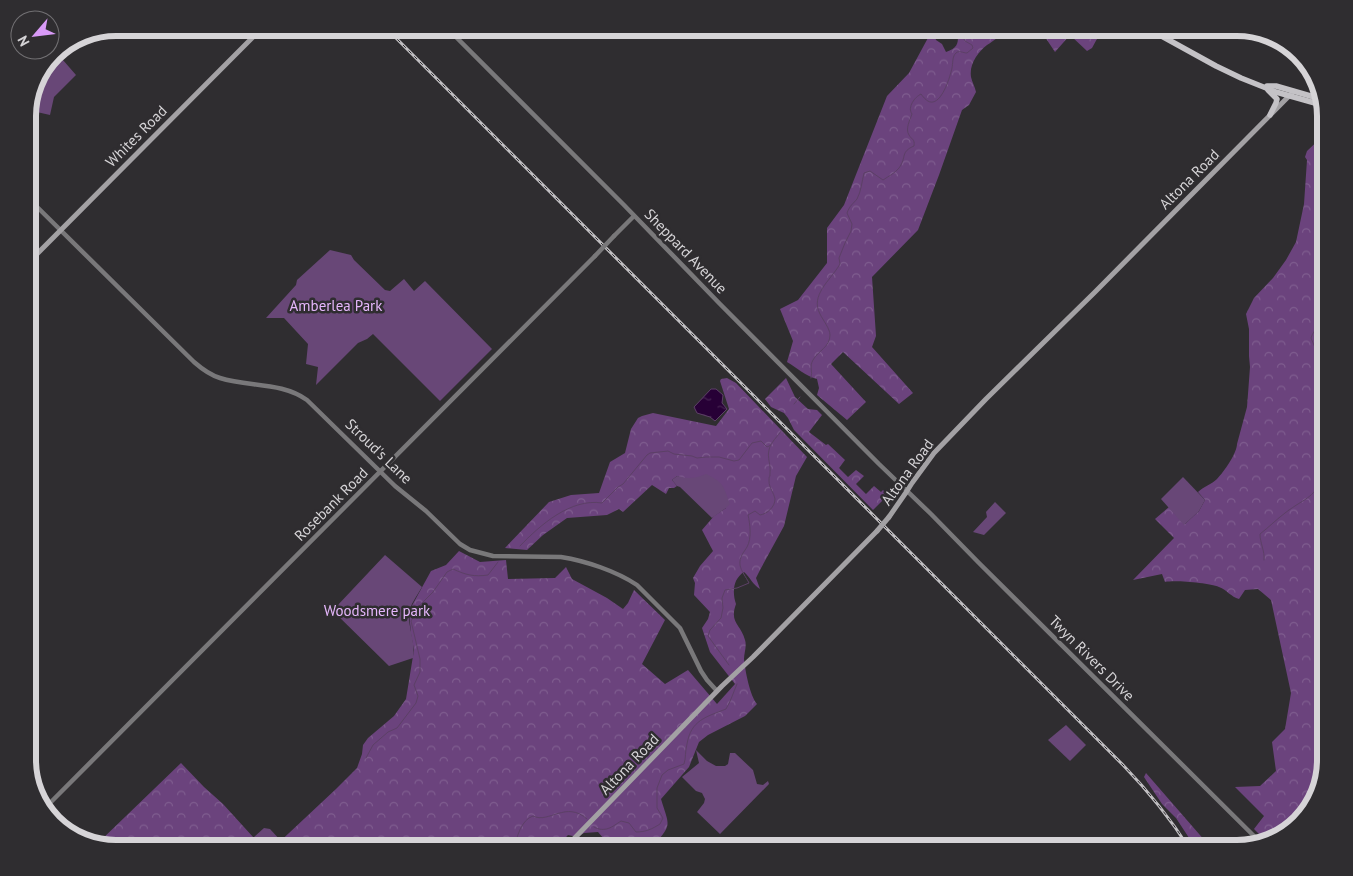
<svg xmlns="http://www.w3.org/2000/svg" width="1353" height="876" viewBox="0 0 1353 876" font-family="'PT Sans',sans-serif">
<style>
.forest{fill:url(#forest-crowns)}
.green{fill:#684777}
.water{fill:url(#water-ripples);stroke:#5c4066}
.lines{fill:none;stroke-linecap:round;stroke-linejoin:round}
.stream{stroke:#5c4066;stroke-width:1}
.tertiary{stroke:#79787a;stroke-width:4.5}
.secondary{stroke:#a3a1a4;stroke-width:5}
.primary{stroke:#c4c2c6;stroke-width:5.5}
.rail-casing{stroke:#c1bfc2;stroke-width:3}
.rail{stroke:#2f2d30;stroke-width:1;stroke-dasharray:4;stroke-linecap:butt}
.tertiary-bridge{stroke:#79787a;stroke-width:4.5}
.secondary-bridge{stroke:#a3a1a4;stroke-width:5}
.labels{text-anchor:middle;dominant-baseline:central;stroke-width:5;stroke-linejoin:round;paint-order:stroke}
.street-label{font-size:15px;fill:#d6d4d7;stroke:#2f2d30}
.park-label{font-size:15px;fill:#e6b7fc;stroke:#2f2d30}
.rim{fill:none;stroke:#d6d4d7;stroke-width:6}
</style>
<defs>
<pattern id="forest-crowns" width="20" height="18" patternUnits="userSpaceOnUse" patternTransform="scale(1.25)"><rect width="20" height="18" fill="#6b437d"/><path d="M2 6a3 3 0 1 1 6 0M12 15a3 3 0 1 1 6 0" fill="none" stroke="#7f5d8f"/></pattern>
<pattern id="water-ripples" width="26" height="14" patternUnits="userSpaceOnUse" patternTransform="scale(1.25)"><rect width="26" height="14" fill="#270036"/><path d="M2 4q2-2 4 0t4 0M15 11q2-2 4 0t4 0" fill="none" stroke="#462452"/></pattern>
</defs>
<rect width="100%" height="100%" fill="#2f2d30"/>
<g class="forest">
<path d="M931 28H939L935 37 936 40 942 44 946 52C959 47 958 43 958 31L961 28H1003C1001 36 995 40 987 45 978 52 969 64 971 77 972 82 975 87 976 92L969 105 962 110 939 175 918 230 872 277 876 336 872 347 913 393 899 404 843 352 831 364 866 402 847 420 817 395 819 388 817 379C806 376 797 368 787 362L793 341 780 309 798 300 827 263V228L844 205 887 96 909 73 929 36Z"/>
<polygon points="1039,28 1084,28 1098,37 1092,48 1087,51 1070,35 1055,52"/>
<path d="M1325 134V760L1311 809 1281 837 1266 841 1254 829 1264 816 1235 787 1260 786 1276 771 1272 742 1285 729 1291 693 1271 600 1258 589 1245 590 1239 599C1231 597 1227 590 1219 587 1209 583 1176 580 1165 582L1162 574 1133 580 1174 538 1155 519 1169 507 1185 524 1199 511 1205 500 1198 492C1203 487 1212 484 1217 479 1224 472 1237 453 1237 444L1247 407 1248 394 1250 367 1249 356V329L1246 314 1254 298 1273 278 1286 260 1296 242 1304 204 1307 160 1305 157 1307 151Z"/>
<path d="M727 378 736 383 807 457 796 476 784 526 760 570 756 578 760 589C753 585 750 577 744 572 733 579 732 592 736 604 729 623 741 624 745 640 747 646 744 653 744 659 745 670 750 696 757 704L745 716 708 735 699 742 689 767 661 799C669 826 673 824 653 846L642 838 631 839 618 837 604 839 598 832 584 833 577 837 568 835 556 848H273L336 789 357 768 362 754 363 745 368 738 394 716 406 699 414 650 411 634 409 611 431 571 446 565 459 551 480 562 506 560 508 579 555 578 566 567 572 579 607 598 623 609 628 603 634 590 665 620 642 664 665 684 688 670 717 704 735 684 710 652 702 628 708 619 710 612 694 595 695 583 693 578 700 566 713 551 702 530 714 516 726 508 696 479H685L677 476 672 480 677 486 674 488H669L666 494 652 485 623 512 619 509 607 515 567 518 543 535 527 550 505 548 549 502 571 495 599 493 610 462 625 453 631 429 638 418 642 416 653 413 716 426 729 409 720 381 721 379Z"/>
<polygon points="786,378 795,397 808,409 817,410 822,415 809,432 826,445 828,444 845,460 839,468 848,477 856,470 864,476 856,484 866,494 874,486 881,492 883,490 888,495 873,510 794,430 788,418 784,413 771,407 765,399"/>
<polygon points="181,763 204,787 223,804 263,848 117,848 98,843"/>
<polygon points="1146,773 1206,842 1195,847 1176,818 1162,804 1144,777"/>
</g>
<g class="green">
<polygon points="56,52 76,75 54,97 50,115 28,110 54,53"/>
<polygon points="330,250 351,255 354,260 385,290 390,291 404,279 414,291 425,281 492,349 440,401 373,334 367,339 358,343 316,385 318,367 306,364 308,344 284,318 266,318 296,285 297,280"/>
<path d="M706 474C724 483 723 485 730 504L726 508 712 518 680 487 677 486 672 480 677 476C688 479 695 479 706 474Z"/>
<polygon points="1183,477 1205,500 1199,511 1184,525 1161,499"/>
<polygon points="995,502 1006,513 984,535 973,532 987,517 986,512"/>
<path d="M385 555 422 587C418 594 410 605 409 613 408 628 416 643 413 658L389 666 331 609 336 607Z"/>
<polygon points="1066,725 1086,745 1070,761 1048,740"/>
<polygon points="696,750 707,761 716,766 725,766 728,764 730,753 735,753 753,770 757,784 763,785 768,781 769,784 720,834 697,812 704,803 705,799 702,793 696,791 682,777 699,763"/>
<polygon points="264,828 270,829 281,841 273,848 263,848 253,838"/>
</g>
<polygon class="water" points="711,389 716,389 723,395 722,403 727,409 715,421 710,417 697,413 694,407"/>
<g class="lines">
<g class="stream">
<path d="M1325 317C1321 327 1314 328 1311 338L1316 350 1325 361"/>
<path d="M811 378C813 371 809 367 813 360 818 351 830 347 830 335 830 329 823 320 820 314 810 295 830 281 840 264L839 258 845 243 851 231 852 224 847 213C850 205 853 204 857 199 861 192 862 181 864 173L870 171 883 180C889 176 895 173 899 168 907 157 900 152 914 146 915 139 912 140 909 135 905 129 910 120 912 114 907 107 915 97 921 94 924 98 928 103 933 102 943 100 950 77 952 68 953 64 952 56 956 53 959 50 963 53 967 53L973 48 972 45 965 41 961 34C964 29 970 30 975 28"/>
<polyline points="794,404 800,397"/>
<polyline points="1325,449 1323,456 1325,462"/>
<path d="M520 546C540 525 571 498 602 503L618 487 623 484 647 455 650 453 668 451 674 454 692 456 697 458 706 457H719L734 461 739 460 752 443 761 441 767 447 771 445"/>
<path d="M1264 560C1265 551 1260 543 1260 534 1269 527 1277 519 1285 513 1307 496 1315 500 1325 470"/>
<path d="M729 665 708 636 710 630 721 618 723 608 722 598 725 590 737 588 749 583C746 577 741 571 740 565 739 557 744 552 747 547 752 538 750 524 748 515L755 511 760 515C767 514 775 507 775 499 774 493 769 488 769 481 769 473 770 480 770 473 771 465 767 458 769 450 770 443 778 436 782 430"/>
<path d="M366 758 373 745 388 732 397 728 416 703 418 696 414 685 420 672V659L411 621 420 605 433 592 447 572 453 569C466 575 474 577 488 575L498 562"/>
<path d="M594 827C605 833 612 827 621 821L629 823 636 832C646 832 652 829 660 824L663 818 657 808V788L662 775 668 770 684 764C686 758 685 751 687 744 691 720 706 717 726 709 731 701 733 693 737 684"/>
<path d="M514 848C517 837 521 820 533 816 549 824 566 800 587 819"/>
</g>
<g class="tertiary">
<polyline points="447,28 623,204 720,304 879,464 931,514 979,563 1260,842"/>
<path d="M28 198 194 362C202 369 210 375 220 378 249 387 282 382 307 400L395 486 426 511 460 544 470 550 493 556 561 557C586 561 616 571 637 585L680 628 701 671 707 680 717 691"/>
<polyline points="614,236 634,216"/>
<polyline points="44,809 595,256"/>
</g>
<g class="secondary">
<polyline points="28,263 262,28"/>
<polyline points="889,517 907,491 912,483 934,453 986,399 1095,292 1291,94"/>
<polyline points="565,848 722,686 753,657 877,531"/>
</g>
<g class="primary">
<polyline points="1147,28 1216,66 1241,78 1276,92 1322,105"/>
<polyline points="1267,86 1276,86 1321,99"/>
<polyline points="1268,90 1277,99 1276,103 1270,115"/>
</g>
<g class="rail-casing">
<path id="rail" d="M386 28 1123 765C1148 791 1170 818 1189 848"/>
</g>
<use href="#rail" class="rail"/>
<polyline class="tertiary-bridge" points="595,256 614,236"/>
<polyline class="secondary-bridge" points="877,531 889,517"/>
</g>
<g class="labels">
<g class="street-label">
<text transform="translate(136 136) rotate(-45)">Whites Road</text>
<text transform="translate(1189 179) rotate(-45)">Altona Road</text>
<text transform="translate(686 251) rotate(46)">Sheppard Avenue</text>
<text transform="translate(379 451) rotate(44)">Stroud's Lane</text>
<text transform="translate(907 472) rotate(-54)">Altona Road</text>
<text transform="translate(331 504) rotate(-45)">Rosebank Road</text>
<text transform="translate(1092 658) rotate(45)">Twyn Rivers Drive</text>
<text transform="translate(629 764) rotate(-46)">Altona Road</text>
</g>
<g class="park-label">
<text x="336" y="305">Amberlea Park</text>
<text x="377" y="610">Woodsmere park</text>
</g>
</g>
<path d="M0 0H1353V876H0ZM116 36H1237A80 80 0 0 1 1317 116V760A80 80 0 0 1 1237 840H116A80 80 0 0 1 36 760V116A80 80 0 0 1 116 36Z" fill="#2f2d30" fill-rule="evenodd"/>
<path class="rim" d="M116 36H1237A80 80 0 0 1 1317 116V760A80 80 0 0 1 1237 840H116A80 80 0 0 1 36 760V116A80 80 0 0 1 116 36Z"/>
<g transform="translate(35 35) rotate(242)"><circle r="24" fill="#2f2d30" stroke="#727073"/>
<path d="M0-4L9 19L0 12L-9 19Z" fill="#d99af7"/>
<text y="-8" font-size="14" font-weight="bold" text-anchor="middle" fill="#d6d4d7">N</text>
</g>
</svg>
